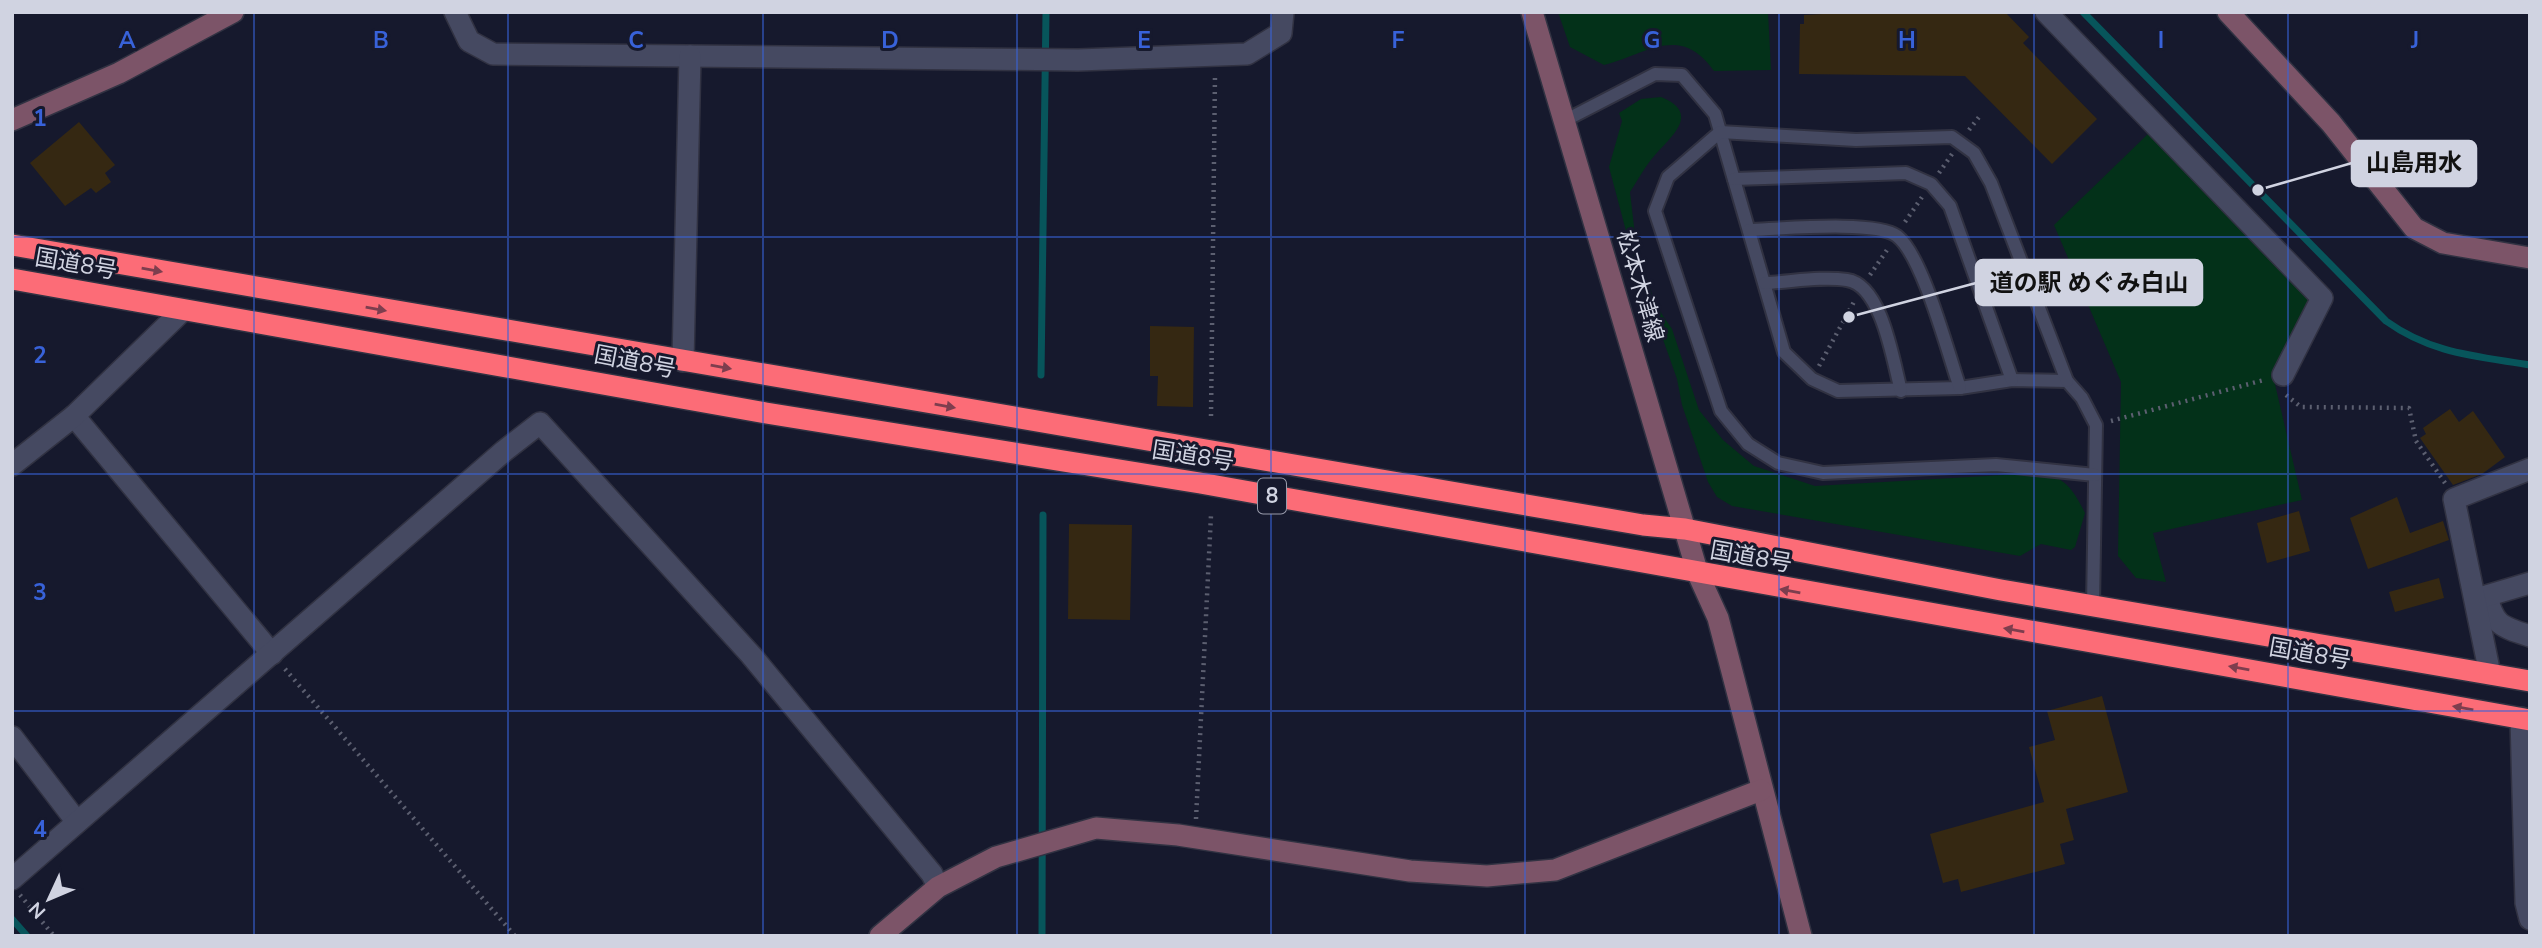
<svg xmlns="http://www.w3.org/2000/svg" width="2542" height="948" viewBox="0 0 2542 948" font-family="'Nunito Sans','Noto Sans JP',sans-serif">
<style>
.green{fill:#033119}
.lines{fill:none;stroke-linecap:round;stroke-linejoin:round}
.stream{stroke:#07555b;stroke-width:7}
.building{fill:#352812}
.lane-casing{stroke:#313242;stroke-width:16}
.street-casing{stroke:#313242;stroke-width:24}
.secondary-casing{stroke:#313242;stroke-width:24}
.highway-casing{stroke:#313242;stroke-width:24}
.path{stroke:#5c5f70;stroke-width:4.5;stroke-dasharray:2 5;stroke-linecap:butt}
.lane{stroke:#454961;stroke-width:12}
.street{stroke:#454961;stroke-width:21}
.secondary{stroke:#7c5468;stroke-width:21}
.highway{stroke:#fc6c77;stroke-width:21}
.oneway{fill:#7d3e4e}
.grid{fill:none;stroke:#3862d9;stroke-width:2;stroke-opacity:0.55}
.labels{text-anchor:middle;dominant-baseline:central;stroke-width:6;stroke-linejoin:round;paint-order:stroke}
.shield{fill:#16192d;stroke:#989bab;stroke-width:2}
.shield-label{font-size:21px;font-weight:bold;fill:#d0d3e1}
.street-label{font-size:23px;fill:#d0d3e1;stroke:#16192d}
.grid-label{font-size:23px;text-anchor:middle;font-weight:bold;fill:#3862d9;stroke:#16192d;stroke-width:6;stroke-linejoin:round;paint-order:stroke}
.leader{fill:none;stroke:#d0d3e1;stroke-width:2.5}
.callout-dot{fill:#d0d3e1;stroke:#16192d;stroke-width:2.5}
.callout{fill:#d0d3e1;stroke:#d0d3e1;stroke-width:2.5}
.callout-label{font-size:24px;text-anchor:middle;font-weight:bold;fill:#111}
</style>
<rect width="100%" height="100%" fill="#16192d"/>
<g class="green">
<path d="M1558 12H1768L1771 70 1714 71C1680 23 1647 54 1604 65L1570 47Z"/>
<path d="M1661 97C1701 113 1672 136 1655 155 1645 166 1638 180 1630 192L1636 244 1655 304 1672 329 1699 410 1723 440 1754 466 1815 486 2040 473C2066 477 2074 491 2085 513L2075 547 2071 550 2041 544 2020 556 1732 506 1717 497 1708 482 1682 405 1677 379 1630 246 1609 167 1622 121 1619 113 1641 99Z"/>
<polygon points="2150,132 2307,292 2310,306 2279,360 2274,380 2302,500 2153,533 2166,582 2136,578 2118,556 2121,382 2054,225"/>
</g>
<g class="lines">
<g class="stream">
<path d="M2083 12 2386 321C2432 354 2476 356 2530 365"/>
<polyline points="1041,375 1046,12"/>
<polyline points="12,919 27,936"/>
<polyline points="1042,936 1043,515"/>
</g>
</g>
<g class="building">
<polygon points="1859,12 2005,12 2029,37 2023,43 2097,119 2052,164 1965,76 1799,74 1800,24 1804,24 1804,15"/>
<polygon points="79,122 115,165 105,173 111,182 96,193 91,188 65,206 30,163"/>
<polygon points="1150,326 1194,327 1193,407 1157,406 1158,376 1150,376"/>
<polygon points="2450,409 2459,422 2473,411 2505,457 2482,474 2453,485 2420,438 2426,434 2423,428"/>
<polygon points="2397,497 2410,533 2443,521 2449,540 2368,569 2350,518"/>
<polygon points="2299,511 2310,551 2267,563 2257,523"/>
<polygon points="1069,524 1132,525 1130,620 1068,619"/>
<polygon points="2439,578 2444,598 2395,612 2389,592"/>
<polygon points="2102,696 2128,792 2066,809 2074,840 2060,844 2065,864 1961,892 1958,879 1943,883 1930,834 2044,802 2029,747 2055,740 2047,711"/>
</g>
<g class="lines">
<g class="lane-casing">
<g id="lane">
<polyline points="1564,121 1655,74 1682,75 1715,114 1784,352 1812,379 1838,391 1960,388 2012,380 2067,381 2082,398 2096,425 2093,606"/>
<polyline points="1734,179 1906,173 1931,184 1950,206 2012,380"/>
<path d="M1749 230C1779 229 1877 220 1897 236 1923 256 1948 354 1960 388"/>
<path d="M1765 283C1791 282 1821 276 1847 280 1882 285 1893 361 1901 391"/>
<polyline points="2067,381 1991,183 1974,153 1952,137 1856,140 1720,132 1668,177 1655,211 1721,411 1748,444 1778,463 1823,473 1996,465 2095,475"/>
</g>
</g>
<g class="street-casing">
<g id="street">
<polyline points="455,12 469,41 493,54 1078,60 1247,54 1281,33 1283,12"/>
<polyline points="2046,12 2322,298 2283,375"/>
<polyline points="683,361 690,56"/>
<polyline points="74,416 272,654"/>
<polyline points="12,465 74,416 183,310"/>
<path d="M2487 596C2493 625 2502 627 2530 636"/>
<polyline points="2476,599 2530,583"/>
<polyline points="2490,674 2454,499 2530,469"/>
<polyline points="2521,718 2526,903 2530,919"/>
<polyline points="12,737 77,822"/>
<polyline points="12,879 504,451 540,423 751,655 932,874 938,887"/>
</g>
</g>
<g class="secondary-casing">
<g id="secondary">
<polyline points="1532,12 1698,574 1718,618 1801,936"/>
<polyline points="2228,12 2331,123 2414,228 2443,243 2530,258"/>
<polyline points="12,120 119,73 233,12"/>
<polyline points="880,936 938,887 996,857 1096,828 1178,835 1410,871 1487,876 1555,870 1761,790"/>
</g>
</g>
<g class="highway-casing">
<g id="highway">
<polyline points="12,245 1643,525 1685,529 2001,590 2530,681"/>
<polyline points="12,279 766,413 1200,483 2530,720"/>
</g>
</g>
<g class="path">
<polyline points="1969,130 1979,117"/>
<polyline points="1939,173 1952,154"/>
<polyline points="1905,222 1922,197"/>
<polyline points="1870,275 1889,247"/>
<polyline points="1819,366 1855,300"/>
<polyline points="2286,395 2301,407 2409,408 2416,441 2445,483"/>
<polyline points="1211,416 1215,74"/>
<polyline points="2111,421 2264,380"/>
<polyline points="285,669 515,936"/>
<polyline points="1196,819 1211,515"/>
<polyline points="20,895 54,936"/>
</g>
<use href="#lane" class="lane"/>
<use href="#street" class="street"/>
<use href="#secondary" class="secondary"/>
<use href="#highway" class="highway"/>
</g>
<defs><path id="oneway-solid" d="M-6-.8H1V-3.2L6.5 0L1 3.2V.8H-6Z" transform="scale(1.75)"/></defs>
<g class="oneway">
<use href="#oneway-solid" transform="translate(152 270) rotate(10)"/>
<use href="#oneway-solid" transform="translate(376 309) rotate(10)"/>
<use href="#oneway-solid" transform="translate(721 367) rotate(10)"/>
<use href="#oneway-solid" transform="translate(945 406) rotate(10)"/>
<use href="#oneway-solid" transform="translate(1790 591) rotate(-170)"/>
<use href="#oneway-solid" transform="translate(2014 630) rotate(-170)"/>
<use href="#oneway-solid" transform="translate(2239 668) rotate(-170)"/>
<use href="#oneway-solid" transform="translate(2463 708) rotate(-170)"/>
</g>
<path class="grid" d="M254 12V936M508 12V936M763 12V936M1017 12V936M1271 12V936M1525 12V936M1779 12V936M2034 12V936M2288 12V936M12 237H2530M12 474H2530M12 711H2530"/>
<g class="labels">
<rect class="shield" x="1258" y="478.5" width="28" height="35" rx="5"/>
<g class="shield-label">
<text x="1272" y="496">8</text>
</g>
<g class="street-label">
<text transform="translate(76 264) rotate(10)">国道8号</text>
<text transform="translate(1640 286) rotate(74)">松本木津線</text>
<text transform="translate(635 362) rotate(11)">国道8号</text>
<text transform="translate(1193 456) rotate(9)">国道8号</text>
<text transform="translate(1751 557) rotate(10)">国道8号</text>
<text transform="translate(2310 654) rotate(10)">国道8号</text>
</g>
</g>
<g class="grid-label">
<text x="127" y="48">A</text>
<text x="381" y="48">B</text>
<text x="636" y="48">C</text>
<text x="890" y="48">D</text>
<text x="1144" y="48">E</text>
<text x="1398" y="48">F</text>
<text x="1652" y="48">G</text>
<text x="1907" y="48">H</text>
<text x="2161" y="48">I</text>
<text x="2415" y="48">J</text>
<text x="40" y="126">1</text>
<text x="40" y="363">2</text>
<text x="40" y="600">3</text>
<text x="40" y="837">4</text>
</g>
<path class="leader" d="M2258 190L2352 163M1849 317L1976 283"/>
<g class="callout-dot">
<circle cx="2258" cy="190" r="7"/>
<circle cx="1849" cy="317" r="7"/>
</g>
<g class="callout">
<rect x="2352" y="141" width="124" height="45" rx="7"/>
<rect x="1976" y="260" width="226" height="45" rx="7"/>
</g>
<g class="callout-label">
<text x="2414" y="171">山島用水</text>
<text x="2089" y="291">道の駅 めぐみ白山</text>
</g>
<rect width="2542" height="948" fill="none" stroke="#d0d3e1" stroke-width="28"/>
<g transform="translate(49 899) rotate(226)" stroke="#16192d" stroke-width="5" paint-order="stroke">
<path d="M0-5L12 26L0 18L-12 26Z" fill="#d0d3e1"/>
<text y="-10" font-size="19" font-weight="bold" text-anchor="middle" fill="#d0d3e1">N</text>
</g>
</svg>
